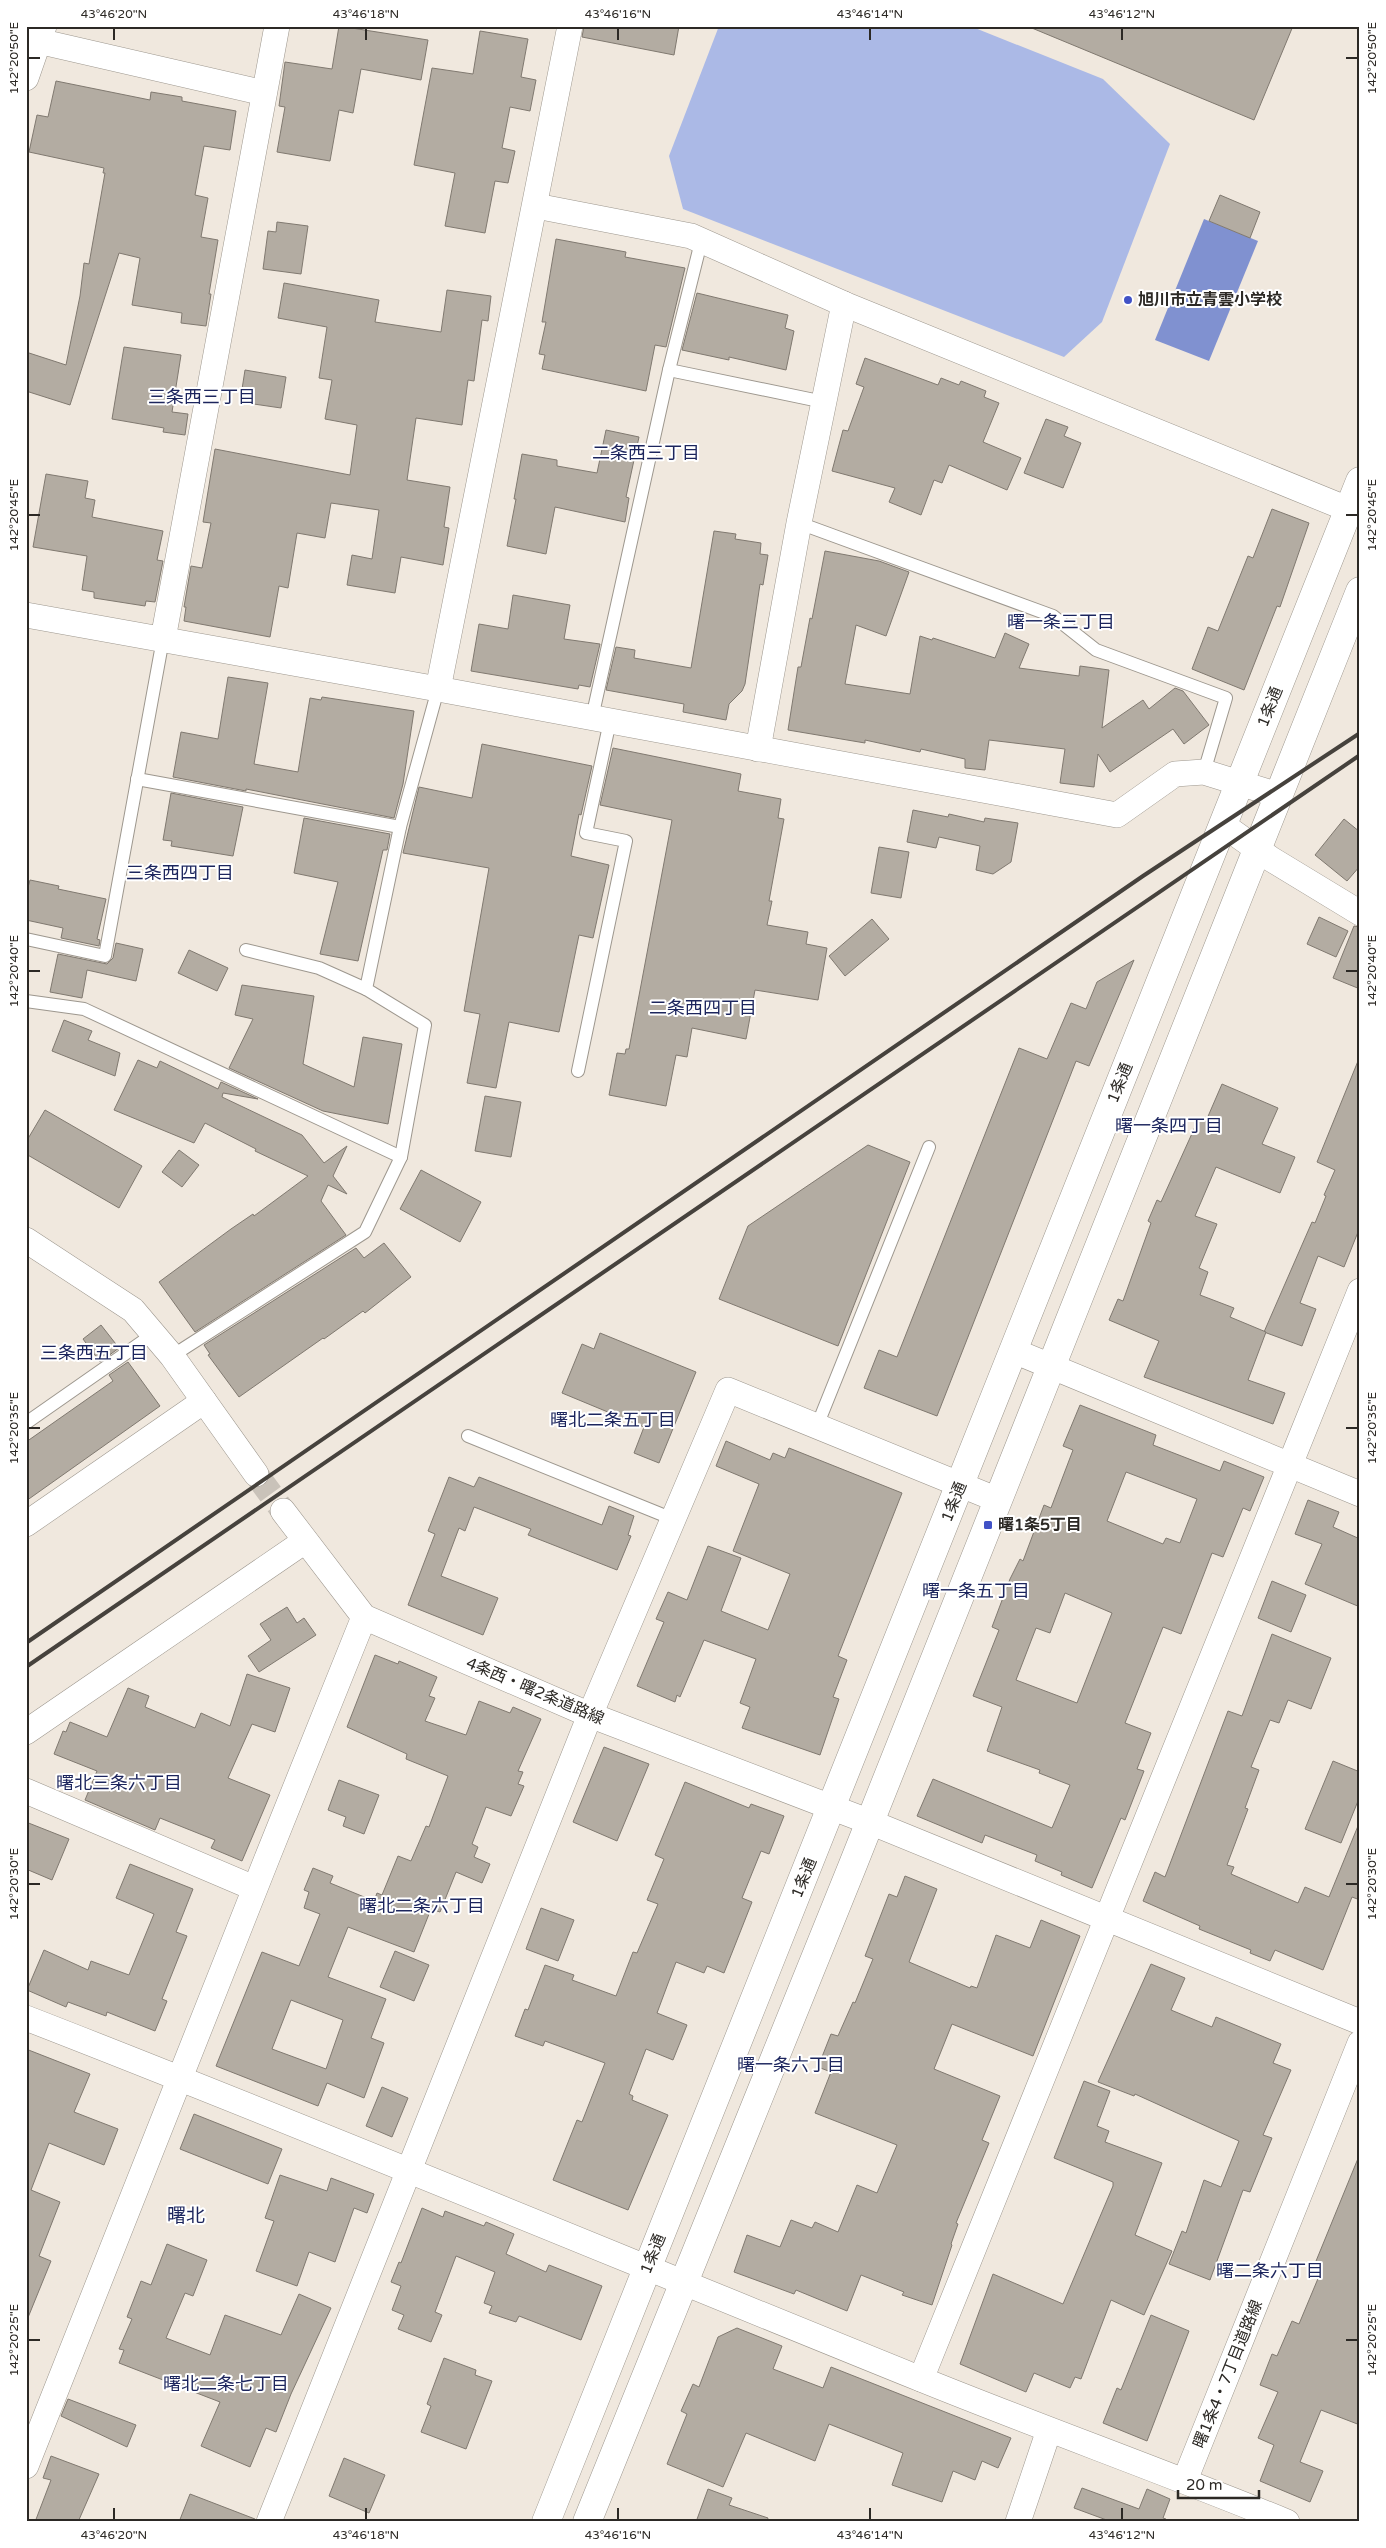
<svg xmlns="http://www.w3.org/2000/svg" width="1386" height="2548" viewBox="0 0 1386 2548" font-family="'Varela Round','Noto Sans JP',sans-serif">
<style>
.green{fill:#abb9e6}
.water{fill:#8091d0}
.building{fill:#b3aca2;stroke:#807970;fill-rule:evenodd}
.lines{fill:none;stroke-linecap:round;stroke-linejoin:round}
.minor-tunnel{stroke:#c9c2b9;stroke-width:25;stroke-dasharray:25 12;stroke-linecap:butt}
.service-casing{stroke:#9d978e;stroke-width:14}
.minor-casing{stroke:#9d978e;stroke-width:26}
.tertiary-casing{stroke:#9d978e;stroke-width:29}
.service{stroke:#fff;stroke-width:12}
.minor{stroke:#fff;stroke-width:25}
.tertiary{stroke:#fff;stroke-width:28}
.rail{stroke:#46423d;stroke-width:4}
.ticks{fill:none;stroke:#2c2925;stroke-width:2}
.poi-dot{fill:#4152c6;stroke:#fff;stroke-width:2}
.labels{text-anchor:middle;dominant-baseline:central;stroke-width:4;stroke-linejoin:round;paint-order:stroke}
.poi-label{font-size:16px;font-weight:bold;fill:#2c2925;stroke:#fff;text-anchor:start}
.street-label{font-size:16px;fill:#2c2925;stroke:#fff}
.neighbourhood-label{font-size:18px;fill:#1c255d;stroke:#fff}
.quarter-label{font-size:19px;fill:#1c255d;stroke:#fff}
.neatline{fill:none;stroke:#2c2925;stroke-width:2}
.ticks-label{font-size:12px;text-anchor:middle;fill:#2c2925}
</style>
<rect width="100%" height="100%" fill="#f0e8de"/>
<polygon class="green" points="719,26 970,26 1103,79 1170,144 1102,322 1064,357 683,209 669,156"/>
<polygon class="water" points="1204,219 1258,241 1209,361 1155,340"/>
<g class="building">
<polygon points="339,26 428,40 421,80 361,69 353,113 339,110 330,161 277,152 285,107 279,106 285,62 332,69"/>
<polygon points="584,26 679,26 674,55 582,37"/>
<polygon points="1027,26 1293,26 1254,120"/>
<polygon points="480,31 528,39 521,77 536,80 530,111 510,107 502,148 515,151 508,183 495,181 485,233 445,226 455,173 414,165 432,68 473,74"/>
<polygon points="56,81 150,100 151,92 182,97 182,101 236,111 230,150 204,146 195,195 208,198 201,237 218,240 209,294 211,294 206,326 181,323 182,313 132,305 140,258 119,253 70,405 26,391 26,352 66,365 80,296 84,263 89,264 105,173 103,173 104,168 29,152 37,115 48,117"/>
<polygon points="1220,195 1260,212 1250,238 1209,221"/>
<polygon points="277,222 308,226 301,274 263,269 268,231 276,232"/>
<polygon points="556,239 626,252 625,257 685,268 666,347 655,345 646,391 542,369 545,355 539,354 546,322 542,322"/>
<polygon points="284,283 379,300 375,322 441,332 447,290 491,296 488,321 482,320 474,381 468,380 462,425 416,418 407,480 450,487 444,527 449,528 443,565 401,557 395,593 347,585 352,555 372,559 379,510 331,503 325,538 297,533 288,588 279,586 270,637 184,621 186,607 184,607 191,566 202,568 211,523 203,522 215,449 350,475 357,425 325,419 332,380 319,378 327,327 278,318"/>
<polygon points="697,293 788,315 785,328 794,331 786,370 729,357 729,360 682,350"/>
<polygon points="124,347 181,355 172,412 188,414 185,435 163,432 164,428 112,419"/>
<polygon points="865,358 938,385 941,378 959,385 961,381 986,391 984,397 999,403 983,442 1021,458 1007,490 949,465 942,483 934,480 921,515 889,502 895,488 832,471 843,430 848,431 864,387 856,384"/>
<polygon points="245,370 286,377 281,408 240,402"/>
<polygon points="1046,419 1068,427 1064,436 1081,443 1063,488 1024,473"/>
<polygon points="606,430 639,437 626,497 629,498 625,522 555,507 546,554 507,546 516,499 514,499 522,454 557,460 557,466 597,473"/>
<polygon points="46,474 88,481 85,498 95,500 92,517 163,531 157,560 163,561 155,602 146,601 145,606 94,598 94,592 82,590 87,556 33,547"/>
<polygon points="1272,509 1309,523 1280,607 1277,606 1244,690 1192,669 1208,627 1218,631 1248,556 1253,558"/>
<polygon points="714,531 736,534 735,539 761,543 760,554 768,555 763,585 760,584 745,684 742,691 729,704 726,720 683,712 684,704 606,690 616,647 635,650 634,658 691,668"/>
<polygon points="825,551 879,561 909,572 886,636 856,625 845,684 910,694 920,636 932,640 933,638 995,658 1005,633 1029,644 1019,668 1079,676 1080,666 1109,670 1102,728 1143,700 1149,709 1175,688 1183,691 1209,725 1184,744 1173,729 1110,772 1098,754 1094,787 1060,783 1065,749 989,740 985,770 965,768 965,759 921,749 920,752 865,740 865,743 788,730 798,667 801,667 810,618 812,619"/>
<polygon points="513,595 570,605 564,639 600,644 590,687 579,685 578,689 471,671 479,624 508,629"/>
<polygon points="228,677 268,683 254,764 298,772 310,698 321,700 322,697 414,711 403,784 394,818 246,789 246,791 173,777 181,732 218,739"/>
<polygon points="482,744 592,766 581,815 579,814 571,856 609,865 593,938 579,935 559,1032 509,1022 496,1088 467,1083 480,1014 464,1011 489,868 403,853 419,787 472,798"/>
<polygon points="613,748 741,774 738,791 781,799 778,818 784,819 769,901 772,901 767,925 808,932 806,944 827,948 818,1000 755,990 746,1039 692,1028 687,1057 676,1055 666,1106 609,1095 617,1053 625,1054 626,1049 629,1049 672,820 600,805"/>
<polygon points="171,793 243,807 233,856 171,846 172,841 163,840"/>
<polygon points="913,810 948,817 949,814 984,822 985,818 1018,823 1011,862 993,874 976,870 980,846 939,837 936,848 907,842"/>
<polygon points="304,818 390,834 387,850 383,850 358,961 320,954 338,882 294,873"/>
<polygon points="1344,819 1360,832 1360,866 1347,881 1315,855"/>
<polygon points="879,847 909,852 901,898 871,893"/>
<polygon points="30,880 59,886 58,889 106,899 97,939 100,940 99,946 61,938 63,928 26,920 26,895"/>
<polygon points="1319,917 1348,931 1336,957 1307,944"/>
<polygon points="872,919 889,939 845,976 829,956"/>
<polygon points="1354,926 1360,927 1360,989 1333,978"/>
<polygon points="116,943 143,949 136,981 87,970 82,998 50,992 58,954 107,964 113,958"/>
<polygon points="189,950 228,968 217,991 178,973"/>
<polygon points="1134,960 1089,1066 1076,1061 937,1416 864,1388 879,1350 897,1357 1019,1048 1047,1059 1071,1003 1086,1009 1097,982"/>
<polygon points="242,985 314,996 303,1064 354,1087 363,1037 402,1044 388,1124 323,1111 229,1068 253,1019 235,1015"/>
<polygon points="64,1020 92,1031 88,1040 120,1053 115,1076 52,1051"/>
<polygon points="138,1060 157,1068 160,1061 218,1089 221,1082 258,1099 223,1093 222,1097 302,1135 324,1163 347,1146 333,1176 347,1194 328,1185 321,1201 346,1235 195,1332 159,1282 231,1229 253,1214 254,1216 308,1176 255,1151 256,1149 205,1123 194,1143 114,1110"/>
<polygon points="1358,1061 1360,1061 1360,1227 1344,1267 1318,1256 1300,1303 1316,1309 1302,1346 1264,1332 1312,1222 1315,1223 1326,1196 1324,1195 1335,1170 1317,1162"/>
<polygon points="1222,1084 1278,1108 1262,1144 1295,1157 1280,1193 1216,1167 1195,1216 1217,1224 1199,1268 1208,1272 1200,1295 1234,1308 1230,1317 1266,1332 1248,1380 1285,1393 1273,1424 1144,1377 1159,1341 1109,1320 1118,1299 1123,1301 1151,1223 1148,1221 1157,1200 1161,1202 1199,1118 1206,1121"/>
<polygon points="485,1096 521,1102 511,1157 475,1151"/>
<polygon points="45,1110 142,1166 119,1208 26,1154 26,1142"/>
<polygon points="868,1145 910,1162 838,1346 719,1299 748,1226"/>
<polygon points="179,1150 199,1165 182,1187 162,1172"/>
<polygon points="421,1170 481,1202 460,1242 400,1209"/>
<polygon points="384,1243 411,1277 365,1313 363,1311 324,1339 323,1338 239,1397 208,1355 210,1354 204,1345 356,1248 364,1258"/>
<polygon points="101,1325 119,1348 100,1362 83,1339"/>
<polygon points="600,1333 696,1372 659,1463 634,1453 644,1427 562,1393 582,1344 594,1349"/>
<polygon points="128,1362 160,1406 26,1501 26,1442 113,1381 109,1375"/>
<path d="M1080 1405 1156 1435 1153 1445 1220 1471 1224 1461 1264 1477 1250 1511 1243 1508 1223 1557 1212 1553 1181 1634 1163 1627 1125 1723 1151 1733 1137 1769 1144 1771 1125 1820 1121 1818 1092 1888 1061 1875 1062 1872 1035 1861 1037 1855 985 1835 982 1843 917 1816 933 1779 1052 1828 1070 1785 1039 1773 1040 1770 987 1751 1002 1707 973 1696 999 1630 992 1627 1010 1579 1020 1559 1023 1561 1044 1505 1051 1508 1073 1450 1063 1446ZM1126 1472 1197 1499 1180 1543 1166 1538 1163 1544 1107 1521ZM1065 1593 1112 1613 1077 1703 1016 1680 1036 1628 1050 1633Z"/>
<polygon points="726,1441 770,1460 773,1453 785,1458 789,1448 902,1493 838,1656 847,1660 833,1697 839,1699 820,1755 742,1728 750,1707 740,1703 756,1659 704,1640 680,1697 677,1695 675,1702 637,1686 664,1622 656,1619 668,1592 687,1600 708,1546 741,1558 721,1611 768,1630 790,1574 733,1551 759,1484 716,1466"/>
<polygon points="449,1477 474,1487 479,1477 602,1525 609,1506 634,1516 628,1535 631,1536 617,1570 528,1535 531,1529 474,1507 465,1531 459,1528 441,1576 498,1598 483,1635 408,1605 435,1534 428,1531"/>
<polygon points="1308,1500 1339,1512 1333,1527 1360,1539 1360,1607 1305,1584 1322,1544 1295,1534"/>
<polygon points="1272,1581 1306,1595 1291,1632 1258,1618"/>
<polygon points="287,1607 297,1623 304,1618 316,1635 259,1672 248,1656 271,1640 260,1624"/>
<polygon points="1272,1634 1331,1658 1311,1709 1288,1700 1279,1723 1270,1720 1251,1767 1259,1770 1245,1808 1248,1809 1227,1865 1234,1867 1231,1874 1298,1903 1305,1887 1329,1897 1360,1821 1360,1900 1352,1897 1323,1970 1275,1950 1270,1961 1250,1953 1251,1950 1199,1929 1200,1926 1143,1901 1155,1872 1165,1877 1228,1711 1242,1716"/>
<path d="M375 1655 398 1664 399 1661 437 1677 429 1696 435 1698 425 1721 466 1735 479 1701 510 1713 513 1707 541 1719 518 1771 523 1772 518 1784 524 1786 511 1816 486 1807 472 1844 478 1847 474 1857 490 1864 482 1883 456 1872 440 1912 431 1909 414 1952 348 1927 328 1977 386 1999 371 2038 384 2043 364 2098 327 2083 318 2106 216 2066 262 1952 299 1966 320 1914 304 1908 309 1892 304 1890 313 1868 333 1876 330 1883 374 1901 377 1893 382 1895 398 1856 411 1861 426 1826 429 1827 448 1776 406 1759 407 1754 347 1727ZM291 2000 343 2020 326 2069 272 2049Z"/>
<polygon points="247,1674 290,1688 275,1732 252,1724 228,1778 270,1795 242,1861 211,1848 215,1840 160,1818 155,1830 85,1800 97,1771 54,1754 63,1731 66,1732 70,1722 107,1737 128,1688 149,1696 145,1707 195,1728 201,1713 230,1726"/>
<polygon points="604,1747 649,1764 617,1841 573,1822"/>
<polygon points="1333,1761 1360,1772 1360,1796 1341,1843 1305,1829"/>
<polygon points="339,1780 379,1795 364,1834 343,1826 346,1817 328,1810"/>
<polygon points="685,1782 749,1808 751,1804 784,1816 769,1854 761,1851 742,1898 752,1902 724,1973 707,1966 704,1973 676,1962 657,2013 687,2025 673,2060 646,2049 629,2094 633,2096 632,2100 668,2115 628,2210 553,2180 577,2120 582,2122 605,2063 545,2041 543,2046 515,2036 525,2009 528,2010 545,1965 574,1975 572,1980 616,1996 633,1952 637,1953 658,1904 647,1900 664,1859 655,1855"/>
<polygon points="26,1822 69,1839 52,1880 26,1869"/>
<polygon points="130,1864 193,1889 176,1932 187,1936 162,1999 167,2001 155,2031 107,2012 106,2016 68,2002 66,2007 27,1990 44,1950 88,1970 91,1961 129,1975 154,1914 116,1898"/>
<polygon points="905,1876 937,1889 909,1962 970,1988 971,1986 977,1988 996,1935 1030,1948 1041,1920 1080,1936 1033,2056 952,2024 934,2069 1000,2096 982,2140 989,2143 956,2223 958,2224 951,2244 952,2245 932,2305 902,2295 904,2292 861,2275 847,2311 796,2290 794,2294 734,2272 747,2235 780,2247 791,2220 812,2228 815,2222 838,2232 857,2185 877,2193 897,2145 815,2113 831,2072 818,2067 831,2034 838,2036 853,2002 855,2003 873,1959 865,1956 889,1894 897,1897"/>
<polygon points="541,1908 574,1920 558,1961 526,1949"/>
<polygon points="395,1951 429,1965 414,2001 380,1987"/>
<polygon points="1151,1964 1185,1978 1171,2010 1212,2027 1216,2017 1281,2044 1273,2063 1291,2070 1263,2135 1272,2138 1250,2192 1243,2190 1210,2280 1169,2264 1182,2231 1186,2233 1204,2180 1221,2187 1239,2141 1135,2094 1134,2096 1098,2082"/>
<polygon points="26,2049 90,2074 74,2112 118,2129 104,2165 49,2143 31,2190 60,2202 39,2256 51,2261 27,2320"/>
<polygon points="1084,2081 1110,2091 1097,2126 1109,2131 1105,2142 1162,2163 1135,2235 1172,2251 1144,2315 1111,2300 1081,2379 1075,2377 1070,2388 1034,2373 1026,2392 960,2364 993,2274 1063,2304 1113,2186 1113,2182 1054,2158"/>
<polygon points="382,2087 408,2098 392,2137 366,2126"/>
<polygon points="194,2114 282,2149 268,2184 180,2149"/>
<polygon points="1359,2156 1360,2425 1321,2410 1300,2462 1323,2471 1310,2502 1260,2481 1274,2445 1258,2438 1278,2392 1260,2385 1272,2354 1277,2356 1292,2321 1299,2324 1322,2269 1314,2266"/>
<polygon points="280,2175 327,2191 331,2178 374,2194 367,2213 354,2208 335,2262 309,2252 297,2286 256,2271 274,2221 265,2218"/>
<polygon points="422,2208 443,2217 445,2211 484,2226 486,2222 514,2234 506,2254 546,2272 549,2265 602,2286 581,2340 519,2316 516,2322 489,2313 492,2306 484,2303 495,2272 456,2256 435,2312 442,2315 431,2342 398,2329 404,2315 392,2310 401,2286 391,2282 399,2262 401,2263"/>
<polygon points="167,2244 207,2260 193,2296 185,2293 166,2338 210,2355 225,2315 281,2335 299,2294 331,2308 291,2394 276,2432 266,2428 250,2467 201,2446 220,2402 119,2363 124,2350 119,2349 132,2319 127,2317 141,2281 151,2285"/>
<polygon points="1151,2315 1189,2331 1147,2441 1103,2423 1117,2388 1121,2390"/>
<polygon points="737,2328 782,2346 773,2369 823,2388 831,2367 1011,2438 998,2468 982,2461 975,2480 953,2471 942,2502 892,2485 903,2453 829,2424 815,2461 746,2433 723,2487 667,2464 687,2414 681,2411 693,2384 699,2387 718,2337"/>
<polygon points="444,2358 476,2370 475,2375 492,2381 466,2449 421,2432 431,2406 427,2404"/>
<polygon points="68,2399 136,2425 127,2447 61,2416"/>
<polygon points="51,2456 99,2474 78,2522 35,2522 51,2480 43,2478"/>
<polygon points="344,2458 385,2475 369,2513 329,2496"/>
<polygon points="1082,2488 1139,2509 1147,2489 1170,2499 1163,2518 1166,2519 1166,2522 1112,2522 1074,2508"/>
<polygon points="708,2489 732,2498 729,2505 768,2518 767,2522 696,2522"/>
<polygon points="190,2494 255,2519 255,2522 179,2522"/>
</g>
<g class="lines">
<polyline class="minor-tunnel" points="256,1474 283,1511"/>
<g class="service-casing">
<g id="service">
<polyline points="669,370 701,242"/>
<polyline points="799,523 1053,616 1096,650 1226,698 1204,772"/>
<polyline points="592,718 669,370 824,402"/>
<polyline points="137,779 400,827"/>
<polyline points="26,939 105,956 163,639"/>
<polyline points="246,950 319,968 366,989"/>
<polyline points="26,1001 84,1009 401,1157"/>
<polyline points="578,1071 626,841 586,833 610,721"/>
<polyline points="172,1356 365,1232 401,1157 425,1025 366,989 400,827 438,689"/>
<polyline points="26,1423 152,1335"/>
<polyline points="817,1426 929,1147"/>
<polyline points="468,1436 673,1519"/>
</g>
</g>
<g class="minor-casing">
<g id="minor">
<polyline points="26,36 38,41 264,93"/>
<polyline points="26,78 44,26"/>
<polyline points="536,206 691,236 844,304 1360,514"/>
<polyline points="26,615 438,689 1117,815 1175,774 1204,772 1278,795"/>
<polyline points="163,639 277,26"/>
<polyline points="438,689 570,26"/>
<polyline points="758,749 799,523 844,304"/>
<polyline points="1223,825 1271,859 1360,913"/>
<polyline points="26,1240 133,1310 172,1356 256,1474"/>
<polyline points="1014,1351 1360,1494"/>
<polyline points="283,1511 364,1617 590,1715 870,1822 1360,2022"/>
<polyline points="26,1524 204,1401"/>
<polyline points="26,1732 305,1541"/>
<polyline points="26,1791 254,1888"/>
<path d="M26 2018C325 2134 621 2258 918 2378 1041 2428 1165 2472 1287 2522"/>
<polyline points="921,2379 1360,1291"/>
<path d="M26 2466C140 2183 249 1899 364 1617"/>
<polyline points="1185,2480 1360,2043"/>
<polyline points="269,2522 590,1715 728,1390 998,1500"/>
<polyline points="1018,2522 1049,2430"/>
</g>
</g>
<g class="tertiary-casing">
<g id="tertiary">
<polyline points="546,2522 1360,481"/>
<polyline points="587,2522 852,1867 1360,591"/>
</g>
</g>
<use href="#service" class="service"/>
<use href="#minor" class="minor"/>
<use href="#tertiary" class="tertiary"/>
<g class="rail">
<polyline points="26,1643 1143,876 1360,733"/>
<polyline points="26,1667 1360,755"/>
</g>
</g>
<path class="ticks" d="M114 28V40M366 28V40M618 28V40M870 28V40M1122 28V40M28 58H40M1346 58H1358M28 515H40M1346 515H1358M28 971H40M1346 971H1358M28 1428H40M1346 1428H1358M28 1884H40M1346 1884H1358M28 2340H40M1346 2340H1358M114 2508V2520M366 2508V2520M618 2508V2520M870 2508V2520M1122 2508V2520"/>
<g class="poi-dot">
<circle cx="1128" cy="300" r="5"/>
<rect x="983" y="1520" width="10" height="10" rx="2.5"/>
</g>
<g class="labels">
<g class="poi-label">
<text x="1138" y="300">旭川市立青雲小学校</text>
<text x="998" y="1525">曙1条5丁目</text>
</g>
<g class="street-label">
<text transform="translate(1270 707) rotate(-68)">1条通</text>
<text transform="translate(1120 1083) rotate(-68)">1条通</text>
<text transform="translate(954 1502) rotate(-68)">1条通</text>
<text transform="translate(535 1691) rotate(23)">4条西・曙2条道路線</text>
<text transform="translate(804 1878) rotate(-68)">1条通</text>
<text transform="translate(653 2254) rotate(-68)">1条通</text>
<text transform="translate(1228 2374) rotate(-68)">曙1条4・7丁目道路線</text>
</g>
<g class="neighbourhood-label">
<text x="202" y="397">三条西三丁目</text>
<text x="646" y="453">二条西三丁目</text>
<text x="1061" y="622">曙一条三丁目</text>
<text x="180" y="873">三条西四丁目</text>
<text x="703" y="1008">二条西四丁目</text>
<text x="1169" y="1126">曙一条四丁目</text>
<text x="94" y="1353">三条西五丁目</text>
<text x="613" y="1420">曙北二条五丁目</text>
<text x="976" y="1591">曙一条五丁目</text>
<text x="119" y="1783">曙北三条六丁目</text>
<text x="422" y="1906">曙北二条六丁目</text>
<text x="791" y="2065">曙一条六丁目</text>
<text x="1270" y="2271">曙二条六丁目</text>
<text x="226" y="2384">曙北二条七丁目</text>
</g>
<g class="quarter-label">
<text x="186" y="2216">曙北</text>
</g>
</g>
<rect width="1386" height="2548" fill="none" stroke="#ffffff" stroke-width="55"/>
<path d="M1178 2490v8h81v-8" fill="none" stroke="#2c2925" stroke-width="2.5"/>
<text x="1186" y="2490" font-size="15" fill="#2c2925" stroke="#ffffff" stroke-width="4" paint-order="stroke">20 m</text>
<rect x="28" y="28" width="1330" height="2492" class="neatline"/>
<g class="ticks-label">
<text x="114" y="18">43°46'20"N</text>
<text x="366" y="18">43°46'18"N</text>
<text x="618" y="18">43°46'16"N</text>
<text x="870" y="18">43°46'14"N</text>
<text x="1122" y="18">43°46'12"N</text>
<text transform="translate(1372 58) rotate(-90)" y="4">142°20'50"E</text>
<text transform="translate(14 58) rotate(-90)" y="4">142°20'50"E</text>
<text transform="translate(1372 515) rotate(-90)" y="4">142°20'45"E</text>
<text transform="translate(14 515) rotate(-90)" y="4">142°20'45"E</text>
<text transform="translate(1372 971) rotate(-90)" y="4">142°20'40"E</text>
<text transform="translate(14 971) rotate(-90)" y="4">142°20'40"E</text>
<text transform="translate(14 1428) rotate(-90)" y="4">142°20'35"E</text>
<text transform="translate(1372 1428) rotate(-90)" y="4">142°20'35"E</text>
<text transform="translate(1372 1884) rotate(-90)" y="4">142°20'30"E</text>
<text transform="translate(14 1884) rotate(-90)" y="4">142°20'30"E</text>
<text transform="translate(14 2340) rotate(-90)" y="4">142°20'25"E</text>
<text transform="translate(1372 2340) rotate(-90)" y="4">142°20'25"E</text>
<text x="114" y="2539">43°46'20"N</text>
<text x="366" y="2539">43°46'18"N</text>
<text x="618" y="2539">43°46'16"N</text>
<text x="870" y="2539">43°46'14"N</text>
<text x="1122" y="2539">43°46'12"N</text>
</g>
</svg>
